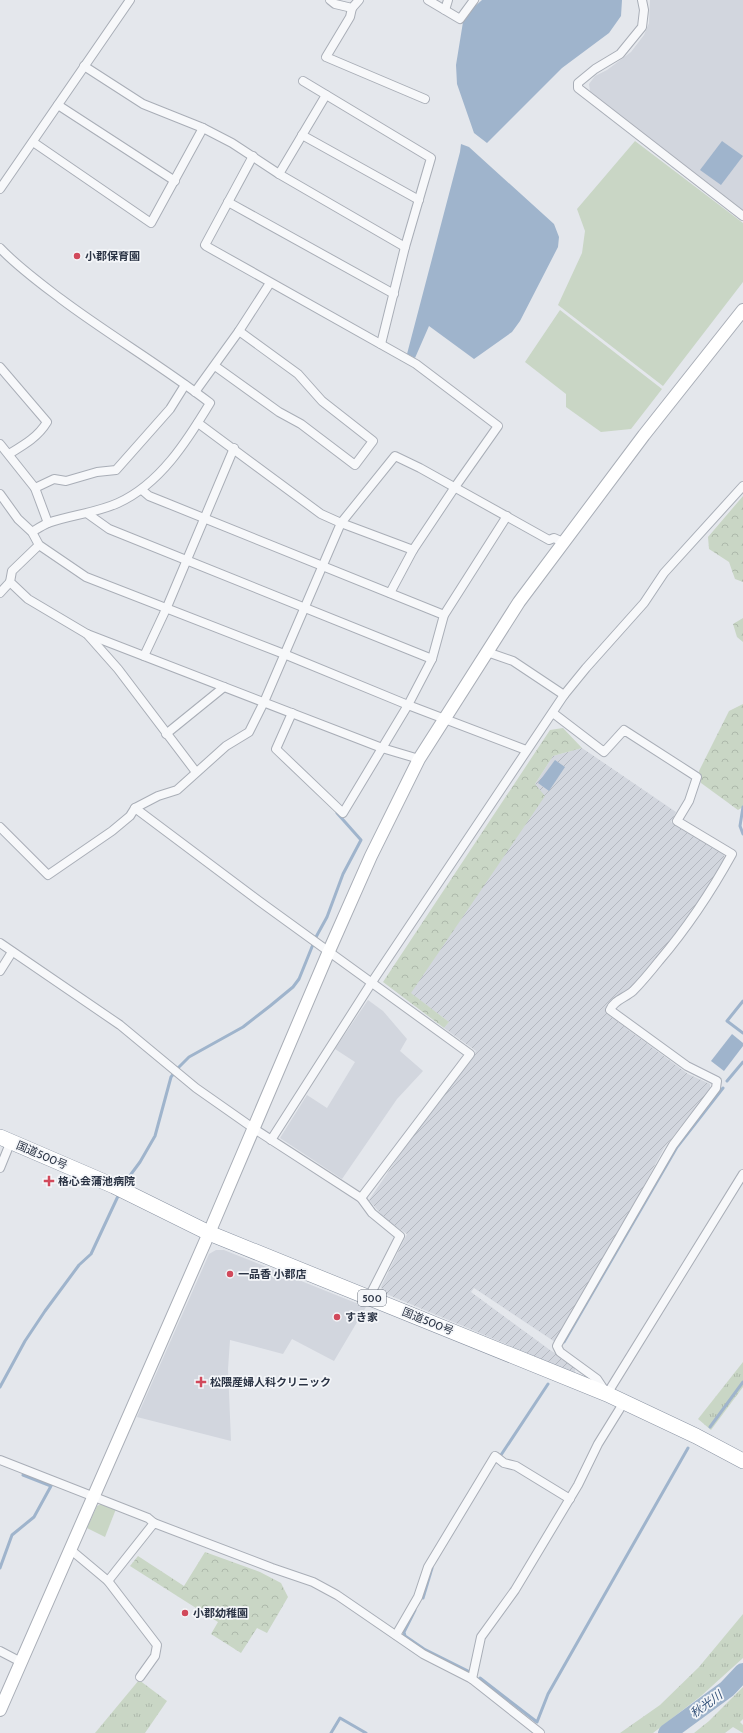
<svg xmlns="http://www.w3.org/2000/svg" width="743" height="1733" viewBox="0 0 743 1733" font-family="Cabin,'Noto Sans JP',sans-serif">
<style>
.built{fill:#d2d6de}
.industrial{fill:url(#industrial-furrows)}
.grass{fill:url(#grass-tufts)}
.forest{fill:url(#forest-crowns)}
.garden{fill:#c9d6c5}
.water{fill:#9fb4cc}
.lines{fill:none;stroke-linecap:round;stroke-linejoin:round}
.stream{stroke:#9fb4cc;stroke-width:3}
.river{stroke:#9fb4cc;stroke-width:18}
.street-casing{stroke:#a9aeb7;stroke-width:10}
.secondary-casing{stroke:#a9aeb7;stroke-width:14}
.highway-casing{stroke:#8b94a3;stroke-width:16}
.street{stroke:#f7f8fa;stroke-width:8}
.secondary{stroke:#fff;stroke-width:12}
.highway{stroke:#fff;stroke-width:15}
.poi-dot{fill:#d1495b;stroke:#f4f6f9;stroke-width:1.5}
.labels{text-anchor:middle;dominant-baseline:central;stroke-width:3.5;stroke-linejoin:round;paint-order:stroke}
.shield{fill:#f4f6f9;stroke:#676e7b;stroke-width:1}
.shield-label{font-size:10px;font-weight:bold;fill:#2b3445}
.poi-label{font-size:11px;font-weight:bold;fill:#2b3445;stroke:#f4f6f9;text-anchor:start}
.street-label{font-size:11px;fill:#2b3445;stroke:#f4f6f9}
.water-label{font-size:12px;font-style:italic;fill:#34527a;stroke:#f4f6f9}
</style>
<defs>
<pattern id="industrial-furrows" width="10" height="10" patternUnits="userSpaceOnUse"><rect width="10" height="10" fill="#d2d6de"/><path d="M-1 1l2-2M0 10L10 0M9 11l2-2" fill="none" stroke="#b4b8c0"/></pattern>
<pattern id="grass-tufts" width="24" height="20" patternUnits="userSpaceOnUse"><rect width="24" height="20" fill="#c9d6c5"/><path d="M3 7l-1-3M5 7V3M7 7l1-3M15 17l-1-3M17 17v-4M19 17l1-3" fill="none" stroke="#adb8ab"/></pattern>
<pattern id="forest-crowns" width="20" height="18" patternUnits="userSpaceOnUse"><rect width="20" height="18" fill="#c9d6c5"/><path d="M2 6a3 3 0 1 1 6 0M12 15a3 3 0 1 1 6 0" fill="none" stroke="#adb8ab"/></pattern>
</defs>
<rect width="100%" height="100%" fill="#e4e7ec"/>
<g class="built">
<polygon points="650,0 743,0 743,210 590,91 589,84 595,76 607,70 631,52 644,35 649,23"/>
<polygon points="368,1000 383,1011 407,1039 400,1051 423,1071 397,1099 342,1179 280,1138 307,1095 327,1108 355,1062 335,1049"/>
<polygon points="216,1250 224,1250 366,1307 334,1361 292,1339 283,1354 230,1340 228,1369 231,1441 137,1417 209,1254"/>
</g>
<polygon class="industrial" points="582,748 676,812 671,822 724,854 725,863 677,931 632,989 607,1005 607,1014 688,1074 710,1084 710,1089 664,1148 617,1236 555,1342 474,1288 471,1292 550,1350 575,1366 575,1373 384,1293 381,1287 407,1234 385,1219 369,1200 410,1140 476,1051 444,1028 449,1022 410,993 544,796 535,784 553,756"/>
<g class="grass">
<polygon points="743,1362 743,1387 711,1430 698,1419"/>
<polygon points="743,1614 743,1658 701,1696 653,1733 620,1733 660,1705 699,1667"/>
<polygon points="139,1680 167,1701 145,1733 95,1733"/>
<polygon points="743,1687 743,1719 740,1722 743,1725 743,1733 733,1727 725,1733 694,1733 709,1721"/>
</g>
<g class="forest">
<polygon points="743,496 743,582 735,579 729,562 709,549 708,537"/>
<polygon points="743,618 743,642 737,637 733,624"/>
<polygon points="743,704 743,807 738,810 701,783 699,771 729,711"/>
<polygon points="563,728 582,748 553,756 535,784 545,796 411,993 449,1022 444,1028 383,982 550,730"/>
<polygon points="205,1552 260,1572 281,1583 288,1597 267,1633 257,1628 241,1653 211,1634 218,1622 130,1566 138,1556 184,1586"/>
</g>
<g class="garden">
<polygon points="635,141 743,223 743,282 663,386 558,305 582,253 585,231 577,209"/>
<polygon points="560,310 662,389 631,429 601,432 566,407 566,394 525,362"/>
<polygon points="103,1503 116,1509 105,1537 87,1528 97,1506"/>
</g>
<g class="water">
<polygon points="482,0 622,0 621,16 609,33 562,68 487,143 474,133 457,84 456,65 463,22 472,9"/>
<polygon points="722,141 743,156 721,185 700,170"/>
<polygon points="461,144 469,147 554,224 559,237 558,247 520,321 512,332 474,359 429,326 415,358 407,354 460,152"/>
<polygon points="555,760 565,767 549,791 538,783"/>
<polygon points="732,1034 743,1043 743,1046 724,1071 711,1061"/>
</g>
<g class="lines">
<g class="stream">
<polyline points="743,807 740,826 743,834"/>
<polyline points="743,1001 727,1021 743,1033"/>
<polyline points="727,1081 743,1062"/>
<polyline points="123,1185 140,1162 155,1136 171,1077 179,1067 189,1057 243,1027 270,1006 293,987 299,979 316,937 327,917 343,874 361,840 337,813"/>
<polyline points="564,1342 677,1147 723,1088"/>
<polyline points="0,1387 25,1341 45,1311 79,1265 91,1254 119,1194"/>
<polyline points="710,1427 743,1382"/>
<polyline points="501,1455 548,1384"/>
<polyline points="0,1568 12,1535 34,1517 51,1486 23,1475"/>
<polyline points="423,1598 432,1568"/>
<polyline points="415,1610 404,1632 405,1636 424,1649 468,1671"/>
<polyline points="480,1678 537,1722 548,1694 688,1448"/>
<polyline points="331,1733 340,1718 366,1733"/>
</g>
<polyline class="river" points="667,1733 727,1689 743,1672"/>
<g class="street-casing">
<g id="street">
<polyline points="330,0 335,4 352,8 359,0"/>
<polyline points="428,0 460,19 474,0"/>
<polyline points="642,0 644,10 642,27 620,54 595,69 578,83 578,88 743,216"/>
<polyline points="352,8 350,17 326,57 425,99"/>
<polyline points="445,10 448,0"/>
<polyline points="84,66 143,104 203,128 232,143 279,174 405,247"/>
<polyline points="303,81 431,158 405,247 381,344"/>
<polyline points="58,105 175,181"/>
<polyline points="302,135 419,200"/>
<polyline points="33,142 151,223 203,128"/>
<polyline points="279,174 326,95"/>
<polyline points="0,189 130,0"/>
<polyline points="228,202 394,294"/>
<path d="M0 248C18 267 40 283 61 299 109 335 162 366 210 403 187 441 160 484 118 503 96 513 71 515 48 523 43 525 37 529 32 532"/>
<polyline points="215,366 279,412 301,424 355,465 373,441 322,401 298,374 239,331"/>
<path d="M0 367 47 422C38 437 24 445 9 454"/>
<polyline points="195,392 239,331 270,283"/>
<polyline points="198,423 321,514 341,523 413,550 455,487 498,426 416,364 206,246 205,245 253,156"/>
<polyline points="0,444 35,488 48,523"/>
<polyline points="35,488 54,479 66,481 97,472 116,470 170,409 185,385"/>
<polyline points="142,490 149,496 164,502 444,615"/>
<polyline points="0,494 18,519 32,532 39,545 86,577 284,654 408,705 526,750"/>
<polyline points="88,514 109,529 432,659"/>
<polyline points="39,545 12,571 10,582 28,599 87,634 118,669 196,772"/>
<polyline points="0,593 10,582"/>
<polyline points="390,593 413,550"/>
<polyline points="87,634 382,748 419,759"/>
<polyline points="487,652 513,661 564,695"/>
<polyline points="144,656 167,607 234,448"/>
<polyline points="292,713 276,749 343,813 408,705 432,659 444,615 507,516"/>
<path d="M553 713 604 752 624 730 697 777 689 801 677 821 732 854C711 892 687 928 659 961 651 971 642 982 633 991 625 998 614 1000 610 1010L687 1066 717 1081 716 1088 673 1145 559 1342 557 1346 560 1352 597 1379 607 1394 743 1174"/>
<polyline points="166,734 224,687"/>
<polyline points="135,808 259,901 470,1054 361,1198"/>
<polyline points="0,827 48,875 112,831 130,816 135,808 158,796 177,790 226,746 249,732 264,702 341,523 395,456 420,468 549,540 554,538 563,542"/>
<polyline points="0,943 120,1025 196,1088 253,1128 361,1198 372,1213 400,1236 369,1297"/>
<polyline points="0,971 12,952"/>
<polyline points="271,1140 372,982 564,695 586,668 644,603 664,573 743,486"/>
<polyline points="0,1168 11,1141"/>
<polyline points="0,1460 148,1518 154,1523"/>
<polyline points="71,1550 108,1581 154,1523 272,1568 313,1582 337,1595 423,1654 472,1679 540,1733"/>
<polyline points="108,1581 157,1645 155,1656 140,1677"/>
<polyline points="396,1635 418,1597 428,1567 495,1456 504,1463 516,1466 570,1499"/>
<polyline points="0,1651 21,1662"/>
<polyline points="472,1679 481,1637 515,1590 578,1485 598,1444 624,1402"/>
</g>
</g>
<g class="secondary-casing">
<polyline id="secondary" points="0,1710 209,1233 329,951 371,856 419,759 519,602 644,435 743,310"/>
</g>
<g class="highway-casing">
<polyline id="highway" points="0,1137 114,1186 209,1233 607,1394 696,1436 743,1461"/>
</g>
<use href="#street" class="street"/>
<use href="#secondary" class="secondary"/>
<use href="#highway" class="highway"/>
</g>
<g class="poi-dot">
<circle cx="77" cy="256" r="4"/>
<path d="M47 1175h4v4h4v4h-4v4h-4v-4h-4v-4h4z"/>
<circle cx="230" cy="1274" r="4"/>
<circle cx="337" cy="1317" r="4"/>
<path d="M199 1376h4v4h4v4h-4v4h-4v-4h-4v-4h4z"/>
<circle cx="185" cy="1613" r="4"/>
</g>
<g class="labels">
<rect class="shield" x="358" y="1290" width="28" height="16" rx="3"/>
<g class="shield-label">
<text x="372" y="1298">500</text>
</g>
<g class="poi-label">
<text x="85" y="256">小郡保育園</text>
<text x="58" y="1181">格心会蒲池病院</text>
<text x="238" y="1274">一品香 小郡店</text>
<text x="345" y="1317">すき家</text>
<text x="210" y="1382">松隈産婦人科クリニック</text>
<text x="193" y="1613">小郡幼稚園</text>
</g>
<g class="street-label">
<text transform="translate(42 1155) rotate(23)">国道500号</text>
<text transform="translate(428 1321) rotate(22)">国道500号</text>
</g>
<g class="water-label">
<text transform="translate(706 1704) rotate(-36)">秋光川</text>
</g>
</g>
</svg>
